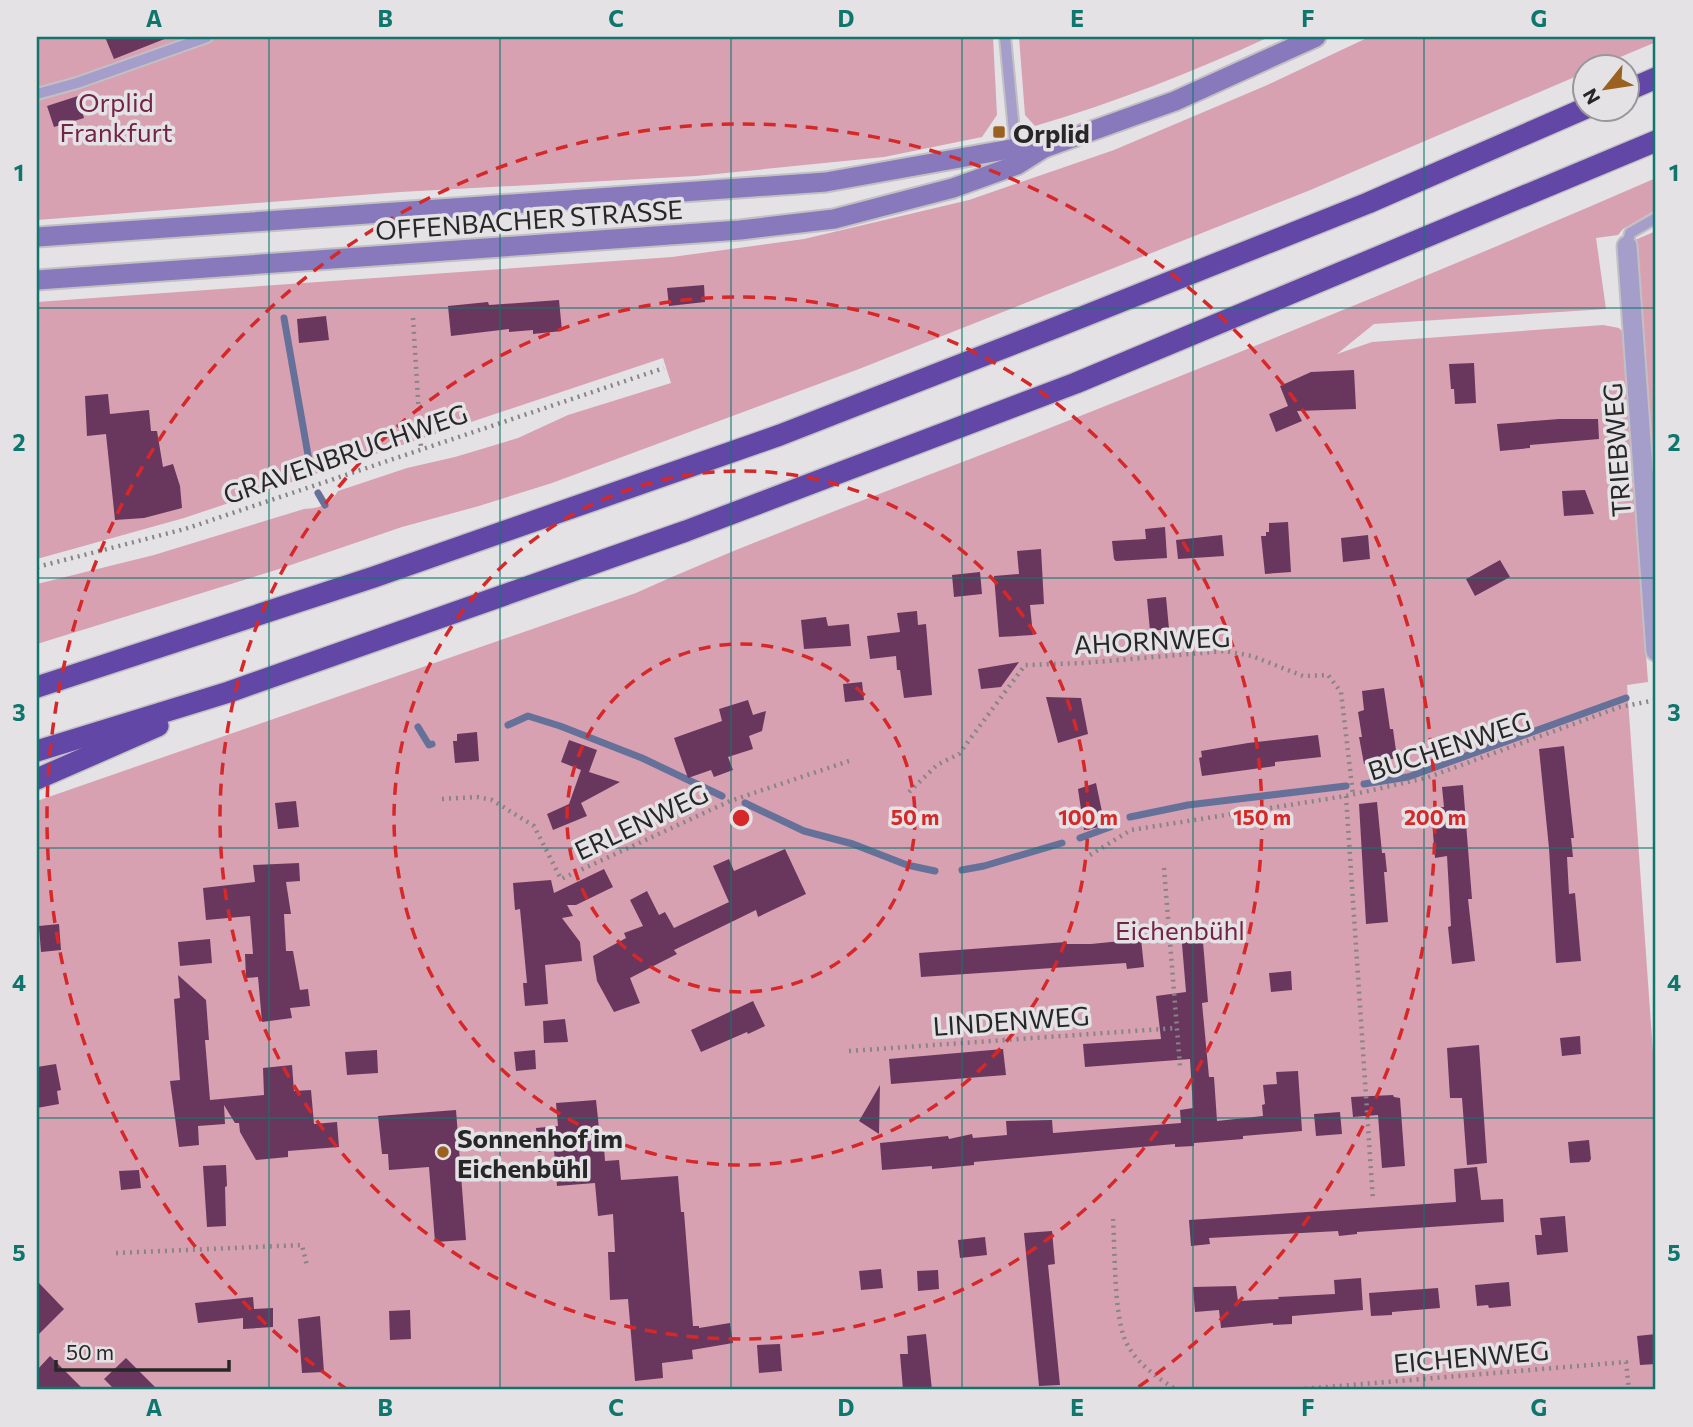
<svg xmlns="http://www.w3.org/2000/svg" width="1693" height="1427" viewBox="0 0 1693 1427" font-family="Commissioner,sans-serif">
<style>
.green{fill:#d7a1b2}
.lines{fill:none;stroke-linecap:round;stroke-linejoin:round}
.stream{stroke:#667199;stroke-width:7}
.building{fill:#69375d}
.service-casing{stroke:#c2c0c3;stroke-width:14}
.minor-casing{stroke:#c2c0c3;stroke-width:23}
.secondary-casing{stroke:#c2c0c3;stroke-width:23}
.motorway-casing{stroke:#c2c0c3;stroke-width:24}
.path{stroke:#878587;stroke-width:4.5;stroke-dasharray:2 5;stroke-linecap:butt}
.service{stroke:#a59dca;stroke-width:10}
.minor{stroke:#a59dca;stroke-width:19}
.secondary{stroke:#8779bc;stroke-width:19}
.motorway{stroke:#6247a7;stroke-width:21}
.grid{fill:none;stroke:#0f766e;stroke-width:2;stroke-opacity:0.55}
.ring{fill:none;stroke:#d62828;stroke-width:3.5;stroke-dasharray:12 9}
.poi-dot{fill:#9b6120;stroke:#e4e2e5;stroke-width:2.5}
.labels{text-anchor:middle;dominant-baseline:central;stroke-width:7;stroke-linejoin:round;paint-order:stroke}
.park-label{font-size:26px;fill:#732344;stroke:#e4e2e5}
.poi-label{font-size:26px;font-weight:bold;fill:#282728;stroke:#e4e2e5;text-anchor:start}
.street-label{font-size:26px;fill:#282728;stroke:#e4e2e5}
.centre{fill:#d62828;stroke:#e4e2e5;stroke-width:3.5}
.ring-label{font-size:21px;text-anchor:middle;font-weight:bold;fill:#d62828;stroke:#e4e2e5;stroke-width:7;stroke-linejoin:round;paint-order:stroke}
.neatline{fill:none;stroke:#0f766e;stroke-width:2.5}
.grid-label{font-size:23px;text-anchor:middle;font-weight:bold;fill:#0f766e}
</style>
<rect width="100%" height="100%" fill="#e4e2e5"/>
<g class="green">
<polygon points="37,37 993,37 997,115 982,137 884,157 696,176 400,192 37,220"/>
<path d="M1019 37H1269C1193 72 1116 102 1035 126L1025 115Z"/>
<path d="M1369 37H1656V42L1599 66H1584V73L1308 191 859 369 552 483 479 506 402 527 276 570 37 644V584L154 555 304 509C321 508 329 505 338 491L407 468 455 457 518 438 568 415 671 383 663 358 184 518 37 559V302L672 257 804 239 969 200 1114 150 1265 86Z"/>
<path d="M1656 178V210L1623 229 1618 235 1596 238 1606 309 1374 324 1337 354 1372 342 1603 325 1619 328 1623 332 1648 682 1627 685 1656 1095V1390H37V801L636 593C767 534 903 486 1037 433 1245 351 1451 267 1656 178Z"/>
<polygon points="1656,231 1656,541 1635,240"/>
</g>
<g class="lines">
<g class="stream">
<polyline points="284,318 311,472"/>
<polyline points="318,493 325,505"/>
<polyline points="508,725 528,716 560,726 642,758 722,796"/>
<polyline points="418,727 429,745 432,744"/>
<polyline points="1364,784 1408,777 1626,698"/>
<polyline points="745,803 804,831 853,844 907,865 935,871"/>
<polyline points="1130,817 1188,805 1346,786"/>
<polyline points="1080,838 1110,827 1116,822"/>
<polyline points="962,870 984,866 1062,843"/>
</g>
</g>
<g class="building">
<polygon points="105,37 167,37 167,38 114,59"/>
<polygon points="78,96 84,118 54,127 47,106"/>
<polygon points="704,285 705,302 669,306 667,288"/>
<polygon points="559,300 562,331 533,334 533,330 509,332 509,329 451,336 448,306 488,302 489,305"/>
<polygon points="326,316 329,340 299,343 297,319"/>
<polygon points="1474,363 1476,403 1455,404 1454,389 1451,389 1449,364"/>
<polygon points="1354,370 1356,409 1297,411 1302,421 1276,432 1269,414 1288,406 1280,386 1311,372"/>
<polygon points="108,394 110,414 149,410 151,431 157,431 163,467 173,464 180,486 182,508 144,518 115,520 106,434 87,436 85,396"/>
<polygon points="1559,419 1598,419 1599,439 1530,445 1530,448 1500,451 1497,424"/>
<polygon points="1585,490 1594,514 1564,516 1562,491"/>
<polygon points="1288,522 1291,572 1265,574 1261,536 1266,536 1266,532 1269,532 1269,523"/>
<polygon points="1165,527 1167,558 1116,561 1114,559 1112,541 1146,539 1145,529"/>
<polygon points="1222,535 1224,556 1178,559 1176,540"/>
<polygon points="1368,535 1370,559 1343,562 1341,538"/>
<polygon points="1041,549 1044,604 1030,605 1033,635 999,637 994,576 1019,574 1017,551"/>
<polygon points="1500,560 1510,577 1475,596 1466,579"/>
<polygon points="980,572 982,594 954,597 952,575"/>
<polygon points="1166,597 1169,629 1150,631 1147,599"/>
<polygon points="917,611 918,625 926,624 932,695 904,698 900,670 897,670 896,656 870,659 867,636 900,632 897,613"/>
<polygon points="826,617 828,626 849,624 851,646 804,649 801,620"/>
<polygon points="1019,662 1001,687 981,689 978,669"/>
<polygon points="862,682 864,700 845,702 843,684"/>
<polygon points="1384,688 1390,729 1393,729 1397,758 1364,764 1359,737 1362,737 1358,712 1364,710 1362,691"/>
<polygon points="1046,697 1081,698 1088,734 1058,743"/>
<polygon points="748,700 753,715 766,711 762,731 749,736 753,749 728,757 733,770 714,777 711,770 688,778 674,738 722,721 719,709"/>
<polygon points="477,732 479,761 455,763 453,741 457,741 457,734"/>
<polygon points="1318,735 1321,757 1275,762 1275,766 1202,776 1199,758 1202,757 1201,751 1248,743"/>
<polygon points="569,740 597,750 589,772 620,782 581,803 587,816 553,830 547,814 569,804 581,770 561,762"/>
<polygon points="1564,746 1574,838 1571,838 1573,857 1567,857 1569,894 1575,893 1581,961 1556,963 1549,848 1539,749"/>
<polygon points="1096,783 1105,826 1084,830 1078,789"/>
<polygon points="1463,785 1472,899 1468,899 1475,961 1452,964 1448,927 1451,926 1447,856 1435,858 1431,808 1444,807 1442,787"/>
<polygon points="296,801 299,827 278,829 275,803"/>
<polygon points="1377,802 1382,853 1385,853 1387,872 1384,872 1388,922 1366,924 1359,804"/>
<polygon points="785,849 806,894 758,917 756,910 674,950 677,954 630,978 640,1003 614,1012 597,981 593,956 626,938 624,933 643,926 630,900 647,891 659,915 665,912 674,928 729,902 713,866 729,859 734,871"/>
<polygon points="299,863 300,881 286,882 291,914 284,914 286,951 293,951 300,990 308,989 310,1006 290,1008 292,1018 262,1022 258,977 246,978 245,954 253,954 250,916 206,920 203,888 255,882 253,865"/>
<polygon points="604,869 613,887 576,905 567,905 573,916 562,918 580,942 582,961 545,965 548,1004 525,1006 523,983 527,983 520,909 515,910 513,883 551,880 554,893"/>
<polygon points="59,924 61,950 41,952 39,926"/>
<polygon points="1202,930 1208,1002 1202,1003 1209,1077 1214,1077 1217,1121 1263,1116 1262,1105 1265,1104 1263,1085 1277,1084 1276,1072 1298,1071 1302,1131 1243,1136 1243,1139 1194,1143 1194,1146 1175,1147 1175,1144 974,1162 974,1165 932,1169 932,1166 882,1170 880,1143 948,1136 949,1139 972,1134 973,1138 1007,1135 1006,1121 1052,1120 1053,1133 1181,1123 1180,1110 1193,1108 1190,1059 1085,1067 1083,1044 1161,1039 1156,996 1186,992 1181,932"/>
<polygon points="210,939 212,963 180,966 178,942"/>
<polygon points="1141,939 1144,967 1127,969 1126,963 921,977 919,953 1066,942 1067,944 1091,944"/>
<polygon points="1291,971 1292,990 1271,992 1269,973"/>
<polygon points="178,975 206,1000 209,1040 205,1040 210,1100 264,1095 263,1068 292,1065 294,1091 311,1090 314,1124 337,1122 339,1147 288,1151 288,1157 256,1160 240,1132 239,1123 235,1123 224,1105 225,1124 198,1126 199,1145 179,1147 170,1081 180,1080 174,999 180,998"/>
<polygon points="753,1001 765,1026 748,1034 747,1032 701,1052 691,1030"/>
<polygon points="565,1019 568,1042 544,1043 543,1021"/>
<polygon points="1580,1036 1581,1054 1562,1056 1560,1038"/>
<polygon points="1479,1045 1487,1163 1467,1165 1462,1098 1450,1098 1447,1048"/>
<polygon points="1003,1049 1006,1075 891,1084 889,1059"/>
<polygon points="377,1050 378,1073 347,1075 345,1052"/>
<polygon points="535,1050 536,1069 516,1071 514,1052"/>
<polygon points="56,1064 61,1090 57,1091 59,1104 37,1108 37,1067"/>
<polygon points="880,1085 879,1134 859,1121"/>
<polygon points="1393,1095 1394,1097 1400,1098 1405,1166 1382,1168 1378,1115 1353,1117 1351,1097"/>
<polygon points="596,1100 601,1147 604,1147 605,1161 619,1160 621,1180 678,1176 681,1212 684,1212 693,1326 699,1326 699,1328 730,1323 733,1343 692,1350 693,1359 662,1363 663,1378 635,1381 628,1299 610,1300 608,1252 615,1252 613,1214 598,1216 595,1183 557,1186 554,1150 538,1152 536,1128 558,1126 556,1103"/>
<polygon points="456,1110 466,1240 435,1242 429,1167 389,1170 388,1154 382,1154 378,1116"/>
<polygon points="1340,1112 1342,1134 1316,1136 1314,1114"/>
<polygon points="1589,1140 1591,1159 1589,1162 1570,1163 1568,1142"/>
<polygon points="226,1165 227,1186 225,1187 226,1226 207,1227 203,1166"/>
<polygon points="1477,1167 1481,1200 1503,1199 1504,1222 1357,1232 1357,1234 1339,1236 1338,1231 1209,1238 1210,1244 1191,1246 1189,1220 1456,1202 1454,1169"/>
<polygon points="139,1170 141,1188 121,1190 119,1171"/>
<polygon points="1565,1216 1568,1252 1537,1255 1535,1235 1542,1235 1540,1218"/>
<polygon points="1052,1231 1055,1264 1048,1265 1060,1385 1039,1386 1024,1233"/>
<polygon points="985,1237 987,1255 960,1258 958,1240"/>
<polygon points="881,1269 883,1288 861,1290 859,1271"/>
<polygon points="938,1270 939,1289 918,1291 917,1271"/>
<polygon points="1361,1278 1363,1310 1292,1316 1292,1324 1273,1325 1273,1323 1221,1328 1219,1310 1195,1312 1193,1287 1236,1286 1238,1301 1279,1299 1278,1297 1335,1294 1334,1280"/>
<polygon points="37,1281 64,1309 37,1336"/>
<polygon points="1509,1282 1511,1306 1489,1308 1488,1305 1477,1306 1475,1285"/>
<polygon points="1438,1288 1440,1308 1392,1312 1392,1315 1371,1316 1369,1293"/>
<polygon points="253,1297 254,1309 273,1308 273,1327 243,1329 243,1318 198,1323 195,1303"/>
<polygon points="410,1310 411,1339 390,1340 389,1311"/>
<polygon points="320,1316 324,1372 302,1373 298,1319"/>
<polygon points="926,1334 932,1390 903,1390 900,1354 908,1354 907,1336"/>
<polygon points="1656,1334 1656,1364 1640,1365 1637,1336"/>
<polygon points="780,1344 782,1371 759,1373 757,1345"/>
<polygon points="50,1356 84,1390 37,1390 37,1370"/>
<polygon points="126,1358 158,1390 115,1390 104,1379"/>
</g>
<g class="lines">
<g class="service-casing">
<g id="service">
<polyline points="1005,37 1016,152"/>
<polyline points="37,94 77,83 207,37"/>
<polyline points="1627,246 1630,233 1656,218"/>
</g>
</g>
<g class="minor-casing">
<polyline id="minor" points="1627,246 1656,651"/>
</g>
<g class="secondary-casing">
<g id="secondary">
<polyline points="37,237 826,182 1016,148 1044,148"/>
<polyline points="37,280 740,230 834,219 953,188 1017,165 1044,148 1175,101 1316,37"/>
</g>
</g>
<g class="motorway-casing">
<g id="motorway">
<polyline points="1626,91 1656,78"/>
<polyline points="37,687 374,577 780,435 1057,327 1368,203 1586,108"/>
<polyline points="37,751 229,692 686,531 1076,383 1656,141"/>
<polyline points="37,779 158,726"/>
</g>
</g>
<g class="path">
<polyline points="413,318 421,448"/>
<polyline points="37,567 185,529 664,368"/>
<polyline points="909,792 937,765 959,754 1025,665 1084,663 1225,651 1252,656 1303,676 1328,675 1341,692 1353,795"/>
<polyline points="1346,796 1373,1201"/>
<polyline points="442,799 477,797 492,800 534,826 561,879 730,801 849,761"/>
<polyline points="1090,855 1131,830 1346,796 1426,778 1620,707 1656,700"/>
<polyline points="1164,868 1180,1066"/>
<polyline points="849,1051 1176,1028"/>
<path d="M1113 1219C1115 1250 1114 1310 1124 1337 1132 1360 1157 1378 1177 1390"/>
<polyline points="116,1253 302,1245 307,1266"/>
<polyline points="1291,1390 1626,1362 1629,1390"/>
</g>
<use href="#service" class="service"/>
<use href="#minor" class="minor"/>
<use href="#secondary" class="secondary"/>
<use href="#motorway" class="motorway"/>
</g>
<path class="grid" d="M269 37V1390M500 37V1390M731 37V1390M962 37V1390M1193 37V1390M1424 37V1390M37 308H1656M37 578H1656M37 848H1656M37 1118H1656"/>
<g class="ring">
<circle cx="741" cy="818" r="174"/>
<circle cx="741" cy="818" r="347"/>
<circle cx="741" cy="818" r="521"/>
<path d="M348 1390A694 694 0 1 1 1134 1390"/>
</g>
<g class="poi-dot">
<rect x="992" y="125" width="14" height="14" rx="3.5"/>
<circle cx="443" cy="1152" r="7"/>
</g>
<g class="labels">
<g class="park-label">
<text x="116" y="101">Orplid<tspan x="116" dy="30">Frankfurt</tspan></text>
<text x="1180" y="929">Eichenbühl</text>
</g>
<g class="poi-label">
<text x="1013" y="132">Orplid</text>
<text x="457" y="1137">Sonnenhof im<tspan x="457" dy="30">Eichenbühl</tspan></text>
</g>
<g class="street-label">
<text transform="translate(529 219) rotate(-4)">OFFENBACHER STRASSE</text>
<text transform="translate(1616 450) rotate(-94)">TRIEBWEG</text>
<text transform="translate(345 453) rotate(-19)">GRAVENBRUCHWEG</text>
<text transform="translate(1152 640) rotate(-3)">AHORNWEG</text>
<text transform="translate(1449 745) rotate(-18)">BUCHENWEG</text>
<text transform="translate(641 821) rotate(-25)">ERLENWEG</text>
<text transform="translate(1011 1020) rotate(-4)">LINDENWEG</text>
<text transform="translate(1471 1356) rotate(-5)">EICHENWEG</text>
</g>
</g>
<circle cx="741" cy="818" r="10" class="centre"/>
<g class="ring-label">
<text x="915" y="825">50 m</text>
<text x="1088" y="825">100 m</text>
<text x="1262" y="825">150 m</text>
<text x="1435" y="825">200 m</text>
</g>
<rect width="1693" height="1427" fill="none" stroke="#e4e2e5" stroke-width="77"/>
<g transform="translate(1606 88) rotate(240)"><circle r="33" fill="#e4e2e5" stroke="#999799" stroke-width="2"/>
<path d="M0-5L12 26L0 18L-12 26Z" fill="#9b6120"/>
<text y="-10" font-size="19" font-weight="bold" text-anchor="middle" fill="#282728">N</text>
</g>
<path d="M56 1360v10h173v-10" fill="none" stroke="#282728" stroke-width="3.5"/>
<text x="66" y="1360" font-size="21" fill="#282728" stroke="#e4e2e5" stroke-width="5" paint-order="stroke">50 m</text>
<rect x="38" y="38" width="1616" height="1350" class="neatline"/>
<g class="grid-label">
<text x="154" y="27">A</text>
<text x="385" y="27">B</text>
<text x="616" y="27">C</text>
<text x="846" y="27">D</text>
<text x="1077" y="27">E</text>
<text x="1308" y="27">F</text>
<text x="1539" y="27">G</text>
<text x="19" y="181">1</text>
<text x="1674" y="181">1</text>
<text x="19" y="451">2</text>
<text x="1674" y="451">2</text>
<text x="19" y="721">3</text>
<text x="1674" y="721">3</text>
<text x="19" y="991">4</text>
<text x="1674" y="991">4</text>
<text x="19" y="1261">5</text>
<text x="1674" y="1261">5</text>
<text x="154" y="1416">A</text>
<text x="385" y="1416">B</text>
<text x="616" y="1416">C</text>
<text x="846" y="1416">D</text>
<text x="1077" y="1416">E</text>
<text x="1308" y="1416">F</text>
<text x="1539" y="1416">G</text>
</g>
</svg>
